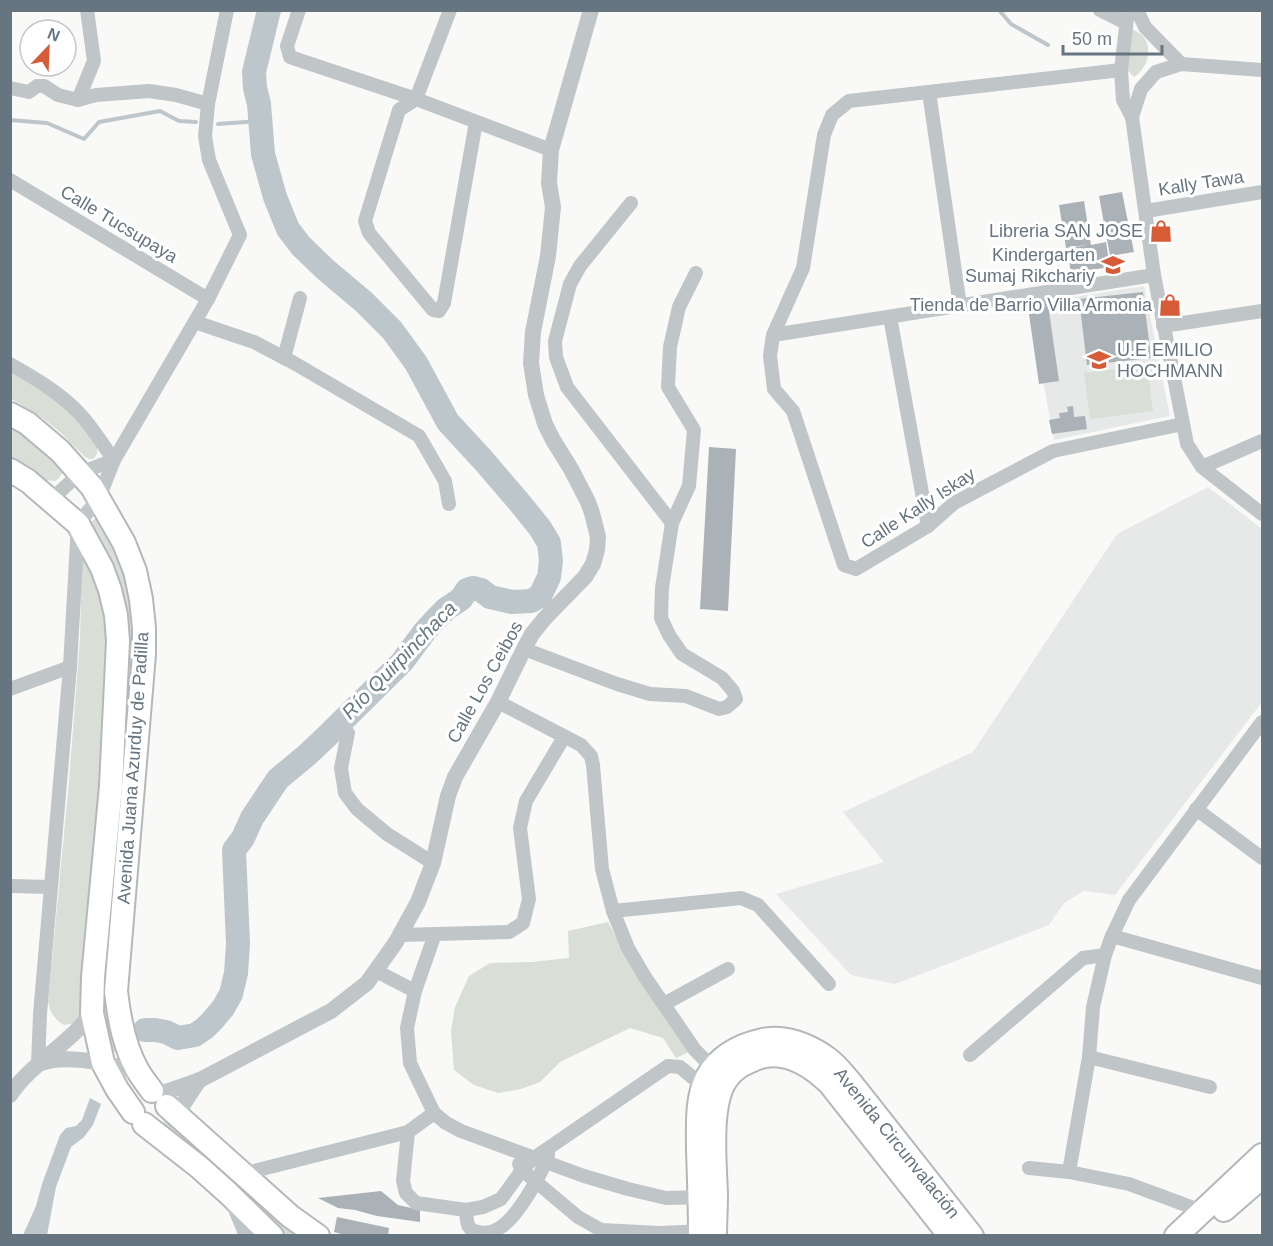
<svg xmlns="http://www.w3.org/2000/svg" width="1273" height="1246" viewBox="0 0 1273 1246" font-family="Arial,sans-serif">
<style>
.built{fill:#e7e8e8}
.green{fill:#d9ded6}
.water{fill:#bdc6cb}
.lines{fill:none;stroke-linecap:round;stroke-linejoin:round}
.stream{stroke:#bdc6cb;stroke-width:4}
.river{stroke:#bdc6cb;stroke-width:24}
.building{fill:#aab2b7}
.trunk-casing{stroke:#b4b8bb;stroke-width:26}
.minor{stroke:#c0c5c8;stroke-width:14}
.tertiary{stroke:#c0c5c8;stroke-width:16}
.trunk{stroke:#fff;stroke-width:22}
.labels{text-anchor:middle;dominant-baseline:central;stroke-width:6;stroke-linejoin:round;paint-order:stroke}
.street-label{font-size:18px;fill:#667580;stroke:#fff}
.poi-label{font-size:18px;fill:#667580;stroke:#fff;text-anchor:end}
.water-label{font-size:20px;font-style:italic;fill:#667a81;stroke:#fff}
</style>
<rect width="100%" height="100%" fill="#f9f9f7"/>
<g class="built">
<polygon points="1144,286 1170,416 1054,440 1029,304"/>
<polygon points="1208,487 1262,529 1262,702 1115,895 1084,891 1064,903 1049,925 895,984 851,975 776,894 884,862 843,812 973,752 1117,534"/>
</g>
<g class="green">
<path d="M1134 30C1155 39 1151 66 1134 77L1128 71 1127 31Z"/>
<polygon points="1147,365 1153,411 1090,419 1084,373"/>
<path d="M10 368 65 405 95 443C98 450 99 453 93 459H89L84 456 60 432 37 414 11 399Z"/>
<path d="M10 423 64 467C63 473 60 478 55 481L45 480 11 457Z"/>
<polygon points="101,514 116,543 134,606 121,1055 110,1050 101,1009 126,647 87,525"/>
<path d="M80 543 100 583 111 635 100 813 82 1013 75 1023 64 1025C55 1020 50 1012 48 1002L69 781 80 639 81 593Z"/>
<polygon points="608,922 621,947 689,1052 676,1058 663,1038 630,1028 560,1062 540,1082 521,1089 498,1093 474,1085 454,1070 451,1031 455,1007 469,976 490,963 532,962 569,958 568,931"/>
<polygon points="169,1116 303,1235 282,1235 160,1128"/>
</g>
<polygon class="water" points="90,1098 101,1104 93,1125 84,1137 71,1147 56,1187 47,1235 23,1235 36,1206 42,1184 60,1135 66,1128 76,1126 82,1120"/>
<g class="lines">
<g class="stream">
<polyline points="999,10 1011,24 1048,45"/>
<polyline points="10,120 47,123 84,139 99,122 160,111 179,121 196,122"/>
<polyline points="218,124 261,121"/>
</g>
<polyline class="river" points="145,1030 155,1030 166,1032 178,1038 195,1035 205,1028 213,1020 223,1008 231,994 236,973 238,944 234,850 243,838 252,818 278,779 307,755 325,738 402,662 425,631 436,619 446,609 461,599 467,590 473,588 481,590 490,597 512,602 531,601 540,596 549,577 551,561 549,543 540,528 519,502 483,460 448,422 416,363 392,330 364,302 326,270 301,246 288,229 275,197 263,154 259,104 255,88 254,72 269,10"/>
</g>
<g class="building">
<polygon points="1122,192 1134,252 1110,256 1099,196"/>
<polygon points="1084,201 1091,245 1106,242 1110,267 1071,273 1067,249 1086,245 1066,248 1059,205"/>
<polygon points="1143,292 1151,358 1087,365 1079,299"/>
<polygon points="1047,297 1059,381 1039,384 1027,300"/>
<polygon points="1073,406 1074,417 1085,416 1087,429 1052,434 1049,420 1060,418 1059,413 1068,412 1067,407"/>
<polygon points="709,447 736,449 728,611 700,609"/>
<polygon points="381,1191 398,1205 420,1210 420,1222 377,1216 355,1210 338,1208 318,1198"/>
<polygon points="337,1217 389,1228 388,1236 349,1236 334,1232"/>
</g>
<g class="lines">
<g class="trunk-casing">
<g id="trunk">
<path d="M10 414 27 423 60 451 92 487 124 543 135 571 141 599 144 628V654L116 991C119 1018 124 1047 138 1071 142 1078 147 1084 152 1091"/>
<polyline points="10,470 28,481 78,524 102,568 110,590 116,615 118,641 111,786 93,977 92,1013 103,1063 117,1089 133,1112"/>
<polyline points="167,1106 290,1216 318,1236"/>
<polyline points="144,1124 199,1167 228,1193 272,1236"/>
<polyline points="1224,1210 1262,1177"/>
<path d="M700 1236C700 1207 699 1178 698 1149 698 1126 696 1098 707 1077 719 1056 740 1045 763 1040 784 1035 809 1045 827 1058 837 1065 844 1075 852 1084L972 1236"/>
<path d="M715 1236C715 1222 716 1208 716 1194 715 1164 709 1105 726 1080 733 1069 743 1064 755 1059 783 1047 809 1064 829 1083L950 1236"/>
<polyline points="1176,1236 1262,1155"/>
</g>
</g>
<g class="minor">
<polyline points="299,10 287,46 290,57 416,99 551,150"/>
<polyline points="450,10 416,99 399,110 365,221 369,233 433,310 439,311 444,303 476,122"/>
<polyline points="1100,10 1126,23"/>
<polyline points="1128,10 1121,70 1123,100 1132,117 1154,275 1187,444 1202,467 1262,514"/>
<polyline points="1137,10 1145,27 1181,64"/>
<polyline points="1121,70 849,101 832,115 824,135 803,268 773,335 770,356 774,389 793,411 844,565 856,569 928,526 954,503 1053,451 1183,424"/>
<polyline points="10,88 29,92 37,86 44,86 58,95 78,100 96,95 149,91 176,95 208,104"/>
<polyline points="929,92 960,306"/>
<polyline points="78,100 94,61 87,10"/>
<polyline points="1132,117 1141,89 1156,72 1181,64 1262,70"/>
<polyline points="10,180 208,299"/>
<polyline points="631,203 580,266 570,284 555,341 556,357 567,387 672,523"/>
<polyline points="1146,211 1262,192"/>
<polyline points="890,317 928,526"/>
<polyline points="195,322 254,342 294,363 419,436 445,481 449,504"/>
<polyline points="1163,326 1262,311"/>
<polyline points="773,335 1154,275"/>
<polyline points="284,358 300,298"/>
<path d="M10 364C35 378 60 393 80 414 93 428 103 445 114 460"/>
<polyline points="1202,467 1262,441"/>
<polyline points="51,500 80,473 114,460"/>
<polyline points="524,649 617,684 650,694 686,696 719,709 727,707 736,699 733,691 722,678 682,654 669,635 661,618 662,588 672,523 689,486 694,430 668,387 670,347 679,307 696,273"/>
<polyline points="10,689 70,667"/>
<polyline points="498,702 581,745 591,756 593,765 602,869 613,911 628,948 645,977 695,1050 713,1068"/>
<polyline points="348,733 341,768 345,793 357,809 387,834 433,863"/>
<polyline points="1196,809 1262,858"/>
<polyline points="10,886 50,887"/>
<polyline points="613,911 741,898 758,905 829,984"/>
<polyline points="435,934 415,991 407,1028 410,1063 434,1113 446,1123 461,1131 584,1176 628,1189 666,1198 707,1197"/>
<polyline points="400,935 509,932 523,923 529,899 520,828 526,801 564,737"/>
<polyline points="1112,936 1262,978"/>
<polyline points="376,971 415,991"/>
<polyline points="664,1004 728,969"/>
<polyline points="970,1055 1083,958 1105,955"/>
<polyline points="1089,1057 1210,1087"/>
<polyline points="38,1065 40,1014 70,667 78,524 99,498 114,460 208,299 240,235 209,160 205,136 208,104 227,10"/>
<polyline points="408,1132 403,1181 406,1193 416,1203 466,1210 483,1207 501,1199 522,1170 534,1158 668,1066 680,1067 703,1086"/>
<polyline points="519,1164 522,1170 578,1217 601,1230 660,1233 707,1231"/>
<polyline points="1029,1168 1069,1172 1129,1184 1202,1211"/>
<polyline points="1069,1172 1089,1057 1093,1007 1105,955 1112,936 1129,900 1262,722"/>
<polyline points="242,1174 408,1132 434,1113"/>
<polyline points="233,1204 246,1236"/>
<path d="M466 1210C467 1221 466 1231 479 1232 486 1234 495 1231 501 1227 518 1216 542 1174 548 1155"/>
</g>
<g class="tertiary">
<path d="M41 1063C69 1053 110 1065 138 1071"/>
<polyline points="160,1094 200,1080 331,1011 367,983 396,942 418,902 433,863 448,796 455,777 498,702 524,649 532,634 545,618 585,577 593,564 597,550 598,537 592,513 588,502 571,469 553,440 545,424 536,395 531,363 533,332 548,256 553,207 549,183 551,150 591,10"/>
<path d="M10 1095C26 1071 52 1054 73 1034 80 1028 86 1020 92 1013"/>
<polyline points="176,1115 199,1080"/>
</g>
<use href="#trunk" class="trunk"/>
</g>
<defs>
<g id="shop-bare" transform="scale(1.8)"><path d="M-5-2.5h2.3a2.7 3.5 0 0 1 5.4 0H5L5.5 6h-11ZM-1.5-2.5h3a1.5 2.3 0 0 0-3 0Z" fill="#d85b38" stroke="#fff" stroke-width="2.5" paint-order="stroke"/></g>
<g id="school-bare" transform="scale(1.8)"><path d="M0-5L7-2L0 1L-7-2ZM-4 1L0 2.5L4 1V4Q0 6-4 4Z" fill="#d85b38" stroke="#fff" stroke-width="2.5" paint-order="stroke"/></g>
</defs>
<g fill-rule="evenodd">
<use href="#shop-bare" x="1161" y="231"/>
<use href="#school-bare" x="1113" y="265"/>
<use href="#shop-bare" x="1170" y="305"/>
<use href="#school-bare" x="1099" y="360"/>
</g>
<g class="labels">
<g class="street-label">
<text transform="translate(1201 183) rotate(-9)">Kally Tawa</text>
<text transform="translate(119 224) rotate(31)">Calle Tucsupaya</text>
<text transform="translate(918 508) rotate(-33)">Calle Kally Iskay</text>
<text transform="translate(485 682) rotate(-61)">Calle Los Ceibos</text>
<text transform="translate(133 768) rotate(-86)">Avenida Juana Azurduy de Padilla</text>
<text transform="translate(897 1143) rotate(51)">Avenida Circunvalación</text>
</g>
<g class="poi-label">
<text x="1143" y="231">Libreria SAN JOSE</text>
<text x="1095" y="255">Kindergarten<tspan x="1095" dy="21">Sumaj Rikchariy</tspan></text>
<text x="1152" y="305">Tienda de Barrio Villa Armonia</text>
<text x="1117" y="350" text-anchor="start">U.E EMILIO<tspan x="1117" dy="21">HOCHMANN</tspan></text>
</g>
<g class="water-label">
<text transform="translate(399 660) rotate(-46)">Río Quirpinchaca</text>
</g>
</g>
<rect width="1273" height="1246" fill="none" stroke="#667580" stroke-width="24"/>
<g transform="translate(48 48) rotate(23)"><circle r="28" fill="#ffffff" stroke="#c2c8cc" stroke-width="1.5"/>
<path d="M0-4.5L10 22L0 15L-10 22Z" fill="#d85b38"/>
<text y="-9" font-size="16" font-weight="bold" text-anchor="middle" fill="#667580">N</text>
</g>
<path d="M1063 45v9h99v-9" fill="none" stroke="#667580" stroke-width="3"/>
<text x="1072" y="45" font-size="18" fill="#667580" stroke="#ffffff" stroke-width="4.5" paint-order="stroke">50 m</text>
</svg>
